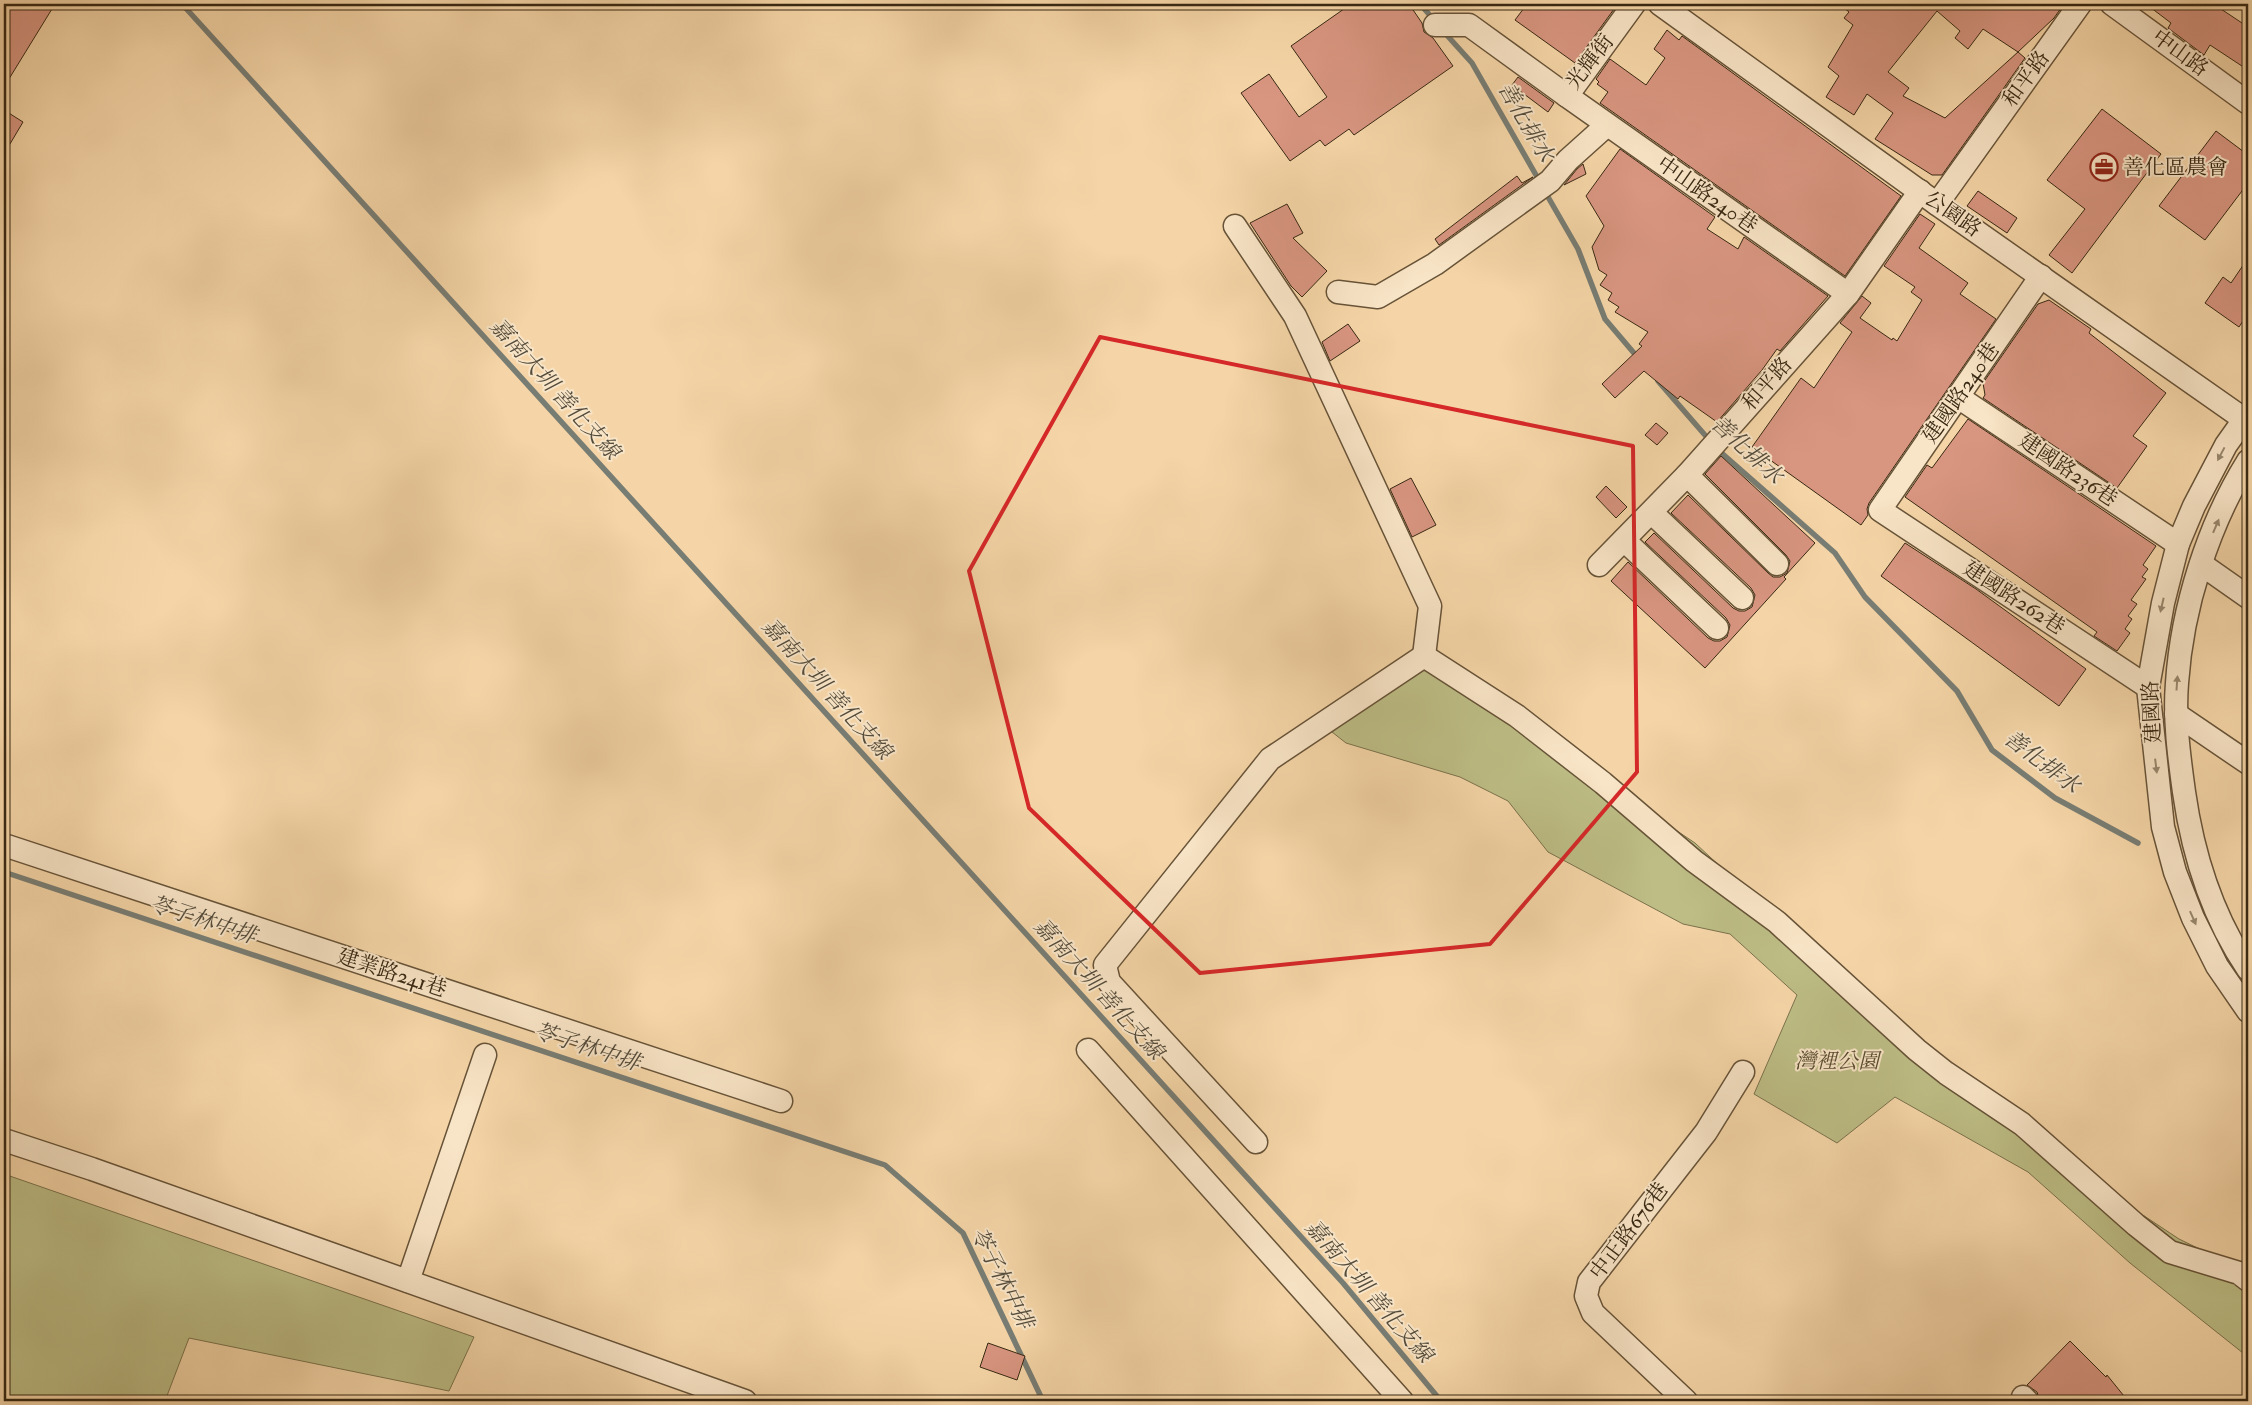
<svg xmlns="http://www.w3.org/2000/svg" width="2252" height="1405" viewBox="0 0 2252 1405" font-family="'IM FELL Double Pica','Noto Serif TC',serif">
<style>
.green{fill:#bdbd85;stroke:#7a724c}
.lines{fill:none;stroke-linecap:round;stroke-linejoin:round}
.stream{stroke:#787d74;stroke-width:5.5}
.building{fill:#d89580;stroke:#382813;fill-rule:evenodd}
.minor-casing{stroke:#675338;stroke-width:25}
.minor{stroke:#f8e4c6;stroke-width:22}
.oneway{fill:#98866c}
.marked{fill:none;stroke:#d62828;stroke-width:4;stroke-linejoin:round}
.labels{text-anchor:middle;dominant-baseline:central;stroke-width:4;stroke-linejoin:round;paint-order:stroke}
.street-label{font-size:21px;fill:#382813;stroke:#f8e4c6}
.poi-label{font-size:21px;fill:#382813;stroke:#f8e4c6;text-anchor:start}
.park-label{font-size:21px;font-style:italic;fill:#594d30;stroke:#f8e4c6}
.water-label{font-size:22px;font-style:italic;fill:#534b3b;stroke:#f8e4c6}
</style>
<rect width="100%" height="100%" fill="#f5d5a7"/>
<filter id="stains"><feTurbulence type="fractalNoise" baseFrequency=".004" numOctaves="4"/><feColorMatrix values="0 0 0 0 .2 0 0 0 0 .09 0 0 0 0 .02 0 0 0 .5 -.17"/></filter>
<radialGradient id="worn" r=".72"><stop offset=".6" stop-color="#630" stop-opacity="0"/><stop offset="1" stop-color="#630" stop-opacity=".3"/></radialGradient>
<g class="green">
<polygon points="1426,665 1484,701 1695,843 1870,1006 2096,1184 2179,1239 2220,1259 2248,1280 2248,1357 2130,1263 2028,1172 1895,1097 1837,1143 1754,1094 1797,995 1730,934 1683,924 1548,852 1508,801 1460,777 1346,743 1318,721"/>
<polygon points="4,1174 474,1337 449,1391 189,1338 165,1401 4,1401"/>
</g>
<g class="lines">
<g class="stream">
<polyline points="182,4 1343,1283 1441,1401"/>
<polyline points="1420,4 1435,21"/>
<polyline points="1444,32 1472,63 1540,182"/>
<polyline points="1544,190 1578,249 1605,319 1639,359"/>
<polyline points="1658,381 1711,442"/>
<polyline points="1717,449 1835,553 1865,597 1957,691 1992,750 2055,798 2138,843"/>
<polyline points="4,872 885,1165 963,1233 1043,1401"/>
</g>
</g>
<g class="building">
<polygon points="8,4 55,4 4,87 4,10"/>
<polygon points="1351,4 1409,4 1422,23 1424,32 1433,38 1453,66 1354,135 1349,129 1325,146 1320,140 1290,161 1241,93 1269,74 1299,117 1327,97 1291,46"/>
<polygon points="1527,4 1607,4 1614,9 1575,63 1515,20"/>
<path d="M1839 4H2064L2054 18 2018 52 2025 58 1942 175H1932L1875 139 1893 113 1867 94 1854 115 1826 97 1839 76 1828 67 1853 25 1844 18 1849 12ZM1937 11 1960 31 1955 38 1968 49 1983 29 2018 52 1945 118 1903 96 1909 88 1888 72Z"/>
<polygon points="2146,4 2224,4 2221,9 2248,27 2248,70 2210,45 2204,55 2168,28 2171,23"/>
<polygon points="1667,30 1679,40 1682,36 1901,196 1845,276 1600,103 1608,92 1597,84 1599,82 1596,79 1610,59 1646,85 1665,58 1654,49"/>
<polygon points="1518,77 1554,103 1548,112 1512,85"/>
<polygon points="2102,109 2161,154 2072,273 2049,255 2085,209 2047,180"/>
<polygon points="4,110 23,122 4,154"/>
<polygon points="2216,131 2248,155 2248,183 2205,240 2159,206"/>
<polygon points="1620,149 1715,217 1707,229 1738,249 1744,237 1828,296 1780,351 1777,349 1762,370 1717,422 1680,396 1678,399 1644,371 1615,398 1602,384 1642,346 1639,344 1648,332 1615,312 1619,307 1608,300 1612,293 1600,285 1607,275 1599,270 1592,247 1604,226 1586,196"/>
<polygon points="1583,164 1586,174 1564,185 1577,169"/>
<polygon points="1517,176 1522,183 1533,177 1439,245 1435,239"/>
<polygon points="1978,191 2017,218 2007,233 1967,206"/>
<polygon points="1287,204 1303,233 1293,238 1327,271 1302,297 1291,286 1250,223"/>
<polygon points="1920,214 1935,224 1919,248 1968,283 1960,294 1996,319 1869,503 1867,509 1868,515 1861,525 1752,447 1801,378 1814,388 1852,332 1840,323 1862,296 1871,303 1860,318 1892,340 1893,338 1897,341 1922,300 1911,292 1915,287 1884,266"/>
<polygon points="2248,258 2248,313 2239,327 2205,303 2223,277 2231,283"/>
<polygon points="2049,300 2091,329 2089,333 2166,393 2133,436 2147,446 2117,488 1983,398 1985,395 1983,383 2038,304"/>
<polygon points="1348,324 1360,341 1330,361 1322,342"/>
<polygon points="1968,419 2156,546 2143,565 2148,569 2142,577 2146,579 2131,600 2137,604 2128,616 2132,619 2125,629 2130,633 2117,651 2094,636 2097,632 1905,497 1927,465 1932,468"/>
<polygon points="1656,423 1668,433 1657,445 1645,435"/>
<polygon points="1721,456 1815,543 1784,577 1786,579 1705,668 1611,581 1628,562 1708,638 1714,641 1720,641 1727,637 1730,625 1726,618 1645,542 1654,533 1733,608 1739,611 1745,611 1752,607 1755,595 1751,588 1671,513 1688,495 1768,573 1773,577 1780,577 1787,573 1790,561 1786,555 1705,474"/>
<polygon points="1411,478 1436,525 1412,537 1390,489"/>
<polygon points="1606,486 1627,507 1616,518 1596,497"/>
<polygon points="1905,543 1976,589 2086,669 2059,706 1881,576"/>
<polygon points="2070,1341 2106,1377 2107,1375 2128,1401 2040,1401 2037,1392 2027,1385"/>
<polygon points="988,1343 1025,1356 1017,1380 980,1367"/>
</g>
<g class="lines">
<g class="minor-casing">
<g id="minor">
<polyline points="1660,4 1937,204 2248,422"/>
<polyline points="2112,4 2248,103"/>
<polyline points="1435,25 1469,25 1567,96 1634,4"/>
<polyline points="1567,96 1848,294"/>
<polyline points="1937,204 2080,4"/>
<polyline points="1235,226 1295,316 1430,606 1424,656"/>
<polyline points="2041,276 1880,510 2148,687"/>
<polyline points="1338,292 1378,297 1435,264 1550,181 1568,160 1607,125"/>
<polyline points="1958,397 2178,544"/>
<polyline points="2248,414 2226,445 2194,506 2178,544 2163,603 2148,687 2163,827 2175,872 2193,918 2217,966 2248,1011"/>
<path d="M2248 461C2208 525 2182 608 2177 683 2174 719 2179 756 2184 792 2193 855 2212 916 2248 969"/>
<polyline points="1687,475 1777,564"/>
<polyline points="1652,513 1742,598"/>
<polyline points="1624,540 1717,628"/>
<polyline points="2201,564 2248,597"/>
<polyline points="1599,565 1687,475 1848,294 1920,191"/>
<polyline points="2176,714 2248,763"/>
<polyline points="4,845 781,1101"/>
<polyline points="1088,1050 1402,1401"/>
<polyline points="4,1140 92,1169 745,1401"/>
<polyline points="1256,1142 1109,982 1105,965 1270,759 1424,656 1517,716 1603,783 1694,861 1777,922 1917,1050 1946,1073 2022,1124 2136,1225 2170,1252 2239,1273 2248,1280"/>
<polyline points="408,1281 485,1055"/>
<polyline points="2023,1397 2027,1401"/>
<polyline points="1686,1401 1593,1313 1586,1296 1589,1282 1706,1132 1743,1072"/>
</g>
</g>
<use href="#minor" class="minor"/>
</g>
<defs><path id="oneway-solid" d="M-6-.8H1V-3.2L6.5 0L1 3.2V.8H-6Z" transform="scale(1.25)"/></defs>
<g class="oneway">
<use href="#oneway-solid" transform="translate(2221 454) rotate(118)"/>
<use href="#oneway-solid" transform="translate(2216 526) rotate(-67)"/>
<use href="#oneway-solid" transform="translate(2162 605) rotate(103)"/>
<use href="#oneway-solid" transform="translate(2177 683) rotate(-86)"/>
<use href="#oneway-solid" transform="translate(2156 766) rotate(83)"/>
<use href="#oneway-solid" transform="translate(2193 918) rotate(66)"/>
</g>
<path class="marked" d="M1100 337 1633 446 1637 772 1490 944 1200 973 1029 808 969 571Z"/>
<defs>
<g id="office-ring" transform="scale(1.4375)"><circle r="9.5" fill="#f8e4c6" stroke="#8f2418" stroke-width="1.5"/><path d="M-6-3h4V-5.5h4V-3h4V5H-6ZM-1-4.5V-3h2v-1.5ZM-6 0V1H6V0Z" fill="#8f2418"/></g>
</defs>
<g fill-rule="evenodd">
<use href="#office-ring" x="2104" y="167"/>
</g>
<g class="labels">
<g class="street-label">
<text transform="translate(2180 53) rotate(36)">中山路</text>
<text transform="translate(1590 62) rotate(-52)">光輝街</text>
<text transform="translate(2026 79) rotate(-54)">和平路</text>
<text transform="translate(1707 195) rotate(35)">中山路240巷</text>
<text transform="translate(1953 214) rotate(35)">公園路</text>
<text transform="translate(1767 384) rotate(-48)">和平路</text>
<text transform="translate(1961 393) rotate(-55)">建國路240巷</text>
<text transform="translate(2068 470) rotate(34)">建國路236巷</text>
<text transform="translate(2014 598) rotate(33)">建國路262巷</text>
<text transform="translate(2152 712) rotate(-93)">建國路</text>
<text transform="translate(392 973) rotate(18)">建業路241巷</text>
<text transform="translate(1629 1231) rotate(-53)">中正路676巷</text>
</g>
<g class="poi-label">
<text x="2123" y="167">善化區農會</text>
</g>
<g class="park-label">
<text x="1837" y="1061">灣裡公園</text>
</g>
<g class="water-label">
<text transform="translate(1526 122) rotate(60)">善化排水</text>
<text transform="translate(555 389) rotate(48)">嘉南大圳 善化支線</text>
<text transform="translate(1747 450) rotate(43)">善化排水</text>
<text transform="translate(827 689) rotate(48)">嘉南大圳 善化支線</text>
<text transform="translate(2042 762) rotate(37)">善化排水</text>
<text transform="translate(203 920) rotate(18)">苓子林中排</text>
<text transform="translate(1099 989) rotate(48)">嘉南大圳 善化支線</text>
<text transform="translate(587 1047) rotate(18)">苓子林中排</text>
<text transform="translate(1002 1278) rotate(63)">苓子林中排</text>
<text transform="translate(1369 1291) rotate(49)">嘉南大圳 善化支線</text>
</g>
</g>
<rect width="2252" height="1405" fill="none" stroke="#f5d5a7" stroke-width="20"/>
<rect x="5" y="5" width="2242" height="1395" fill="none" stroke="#382813" stroke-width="2.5"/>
<rect x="10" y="10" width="2232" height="1385" fill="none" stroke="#382813"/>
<rect width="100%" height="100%" filter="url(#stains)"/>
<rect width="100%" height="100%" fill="url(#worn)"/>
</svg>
